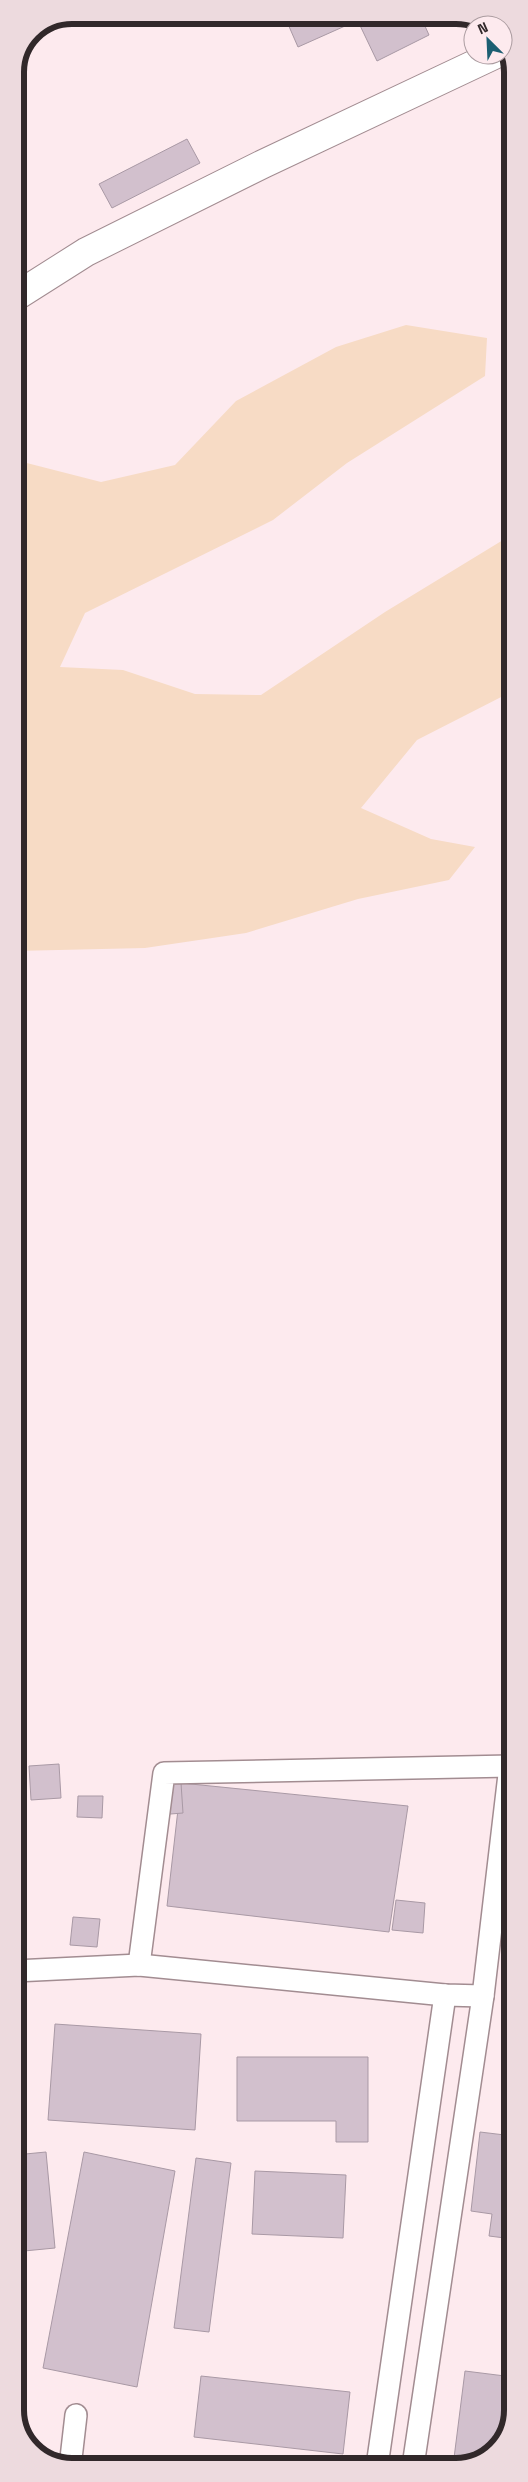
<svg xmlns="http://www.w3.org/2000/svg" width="528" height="2482" viewBox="0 0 528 2482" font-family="'Space Grotesk',sans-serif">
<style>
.green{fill:#f7dbc5}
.building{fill:#d2c0cd;stroke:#a999a5}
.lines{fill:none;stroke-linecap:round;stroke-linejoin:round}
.service-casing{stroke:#a28c91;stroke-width:24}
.minor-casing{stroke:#a28c91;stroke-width:30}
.service{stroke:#fff;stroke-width:21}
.minor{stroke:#fff;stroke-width:28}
.rim{fill:none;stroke:#31282a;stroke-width:6}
</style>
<rect width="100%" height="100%" fill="#fdeaee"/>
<polygon class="green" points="406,325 487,338 485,376 347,463 273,520 85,613 60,667 123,670 195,694 261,695 385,612 513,534 513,691 417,740 361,808 431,839 475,847 449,880 358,899 246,933 145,948 15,951 15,460 101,482 175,465 236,401 336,347"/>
<g class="building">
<polygon points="284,15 351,15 354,22 298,47"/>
<polygon points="355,15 420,15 429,35 377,61"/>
<polygon points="187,139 200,163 112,208 99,184"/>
<polygon points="59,1764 61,1798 31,1800 29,1766"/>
<polygon points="181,1783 408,1806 389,1932 167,1906"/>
<polygon points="181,1783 183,1813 158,1815 157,1785"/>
<polygon points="78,1796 103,1796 102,1818 77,1817"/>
<polygon points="15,1883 25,1885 15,1919"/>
<polygon points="396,1900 425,1903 423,1933 392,1930"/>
<polygon points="73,1917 100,1919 97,1947 70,1945"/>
<polygon points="55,2024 201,2034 195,2130 48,2120"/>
<polygon points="237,2057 368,2057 368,2142 336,2142 336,2121 237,2121"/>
<polygon points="480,2132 513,2136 513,2239 489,2236 492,2214 471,2211"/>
<polygon points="46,2152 55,2248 24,2251 15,2155"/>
<polygon points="84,2152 175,2171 137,2387 43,2368"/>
<polygon points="196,2158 231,2163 209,2332 174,2328"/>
<polygon points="255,2171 346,2175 343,2238 252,2234"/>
<polygon points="465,2371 513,2377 513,2410 499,2447 464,2466 453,2466"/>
<polygon points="201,2376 350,2392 343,2454 194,2437"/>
</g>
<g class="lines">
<g class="service-casing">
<g id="service">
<polyline points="139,1965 164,1773 513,1766"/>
<polyline points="15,1971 139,1965 445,1995 483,1996"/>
<polyline points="377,2466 445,1995"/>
<polyline points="413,2466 483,1996 510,1766"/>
<polyline points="70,2467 76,2415"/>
</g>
</g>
<g class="minor-casing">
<polyline id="minor" points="15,297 86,252 263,164 494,55"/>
</g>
<use href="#service" class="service"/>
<use href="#minor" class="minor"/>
</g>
<path d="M0 0H528V2482H0ZM72 24H456A48 48 0 0 1 504 72V2410A48 48 0 0 1 456 2458H72A48 48 0 0 1 24 2410V72A48 48 0 0 1 72 24Z" fill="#eddade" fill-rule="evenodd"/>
<path class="rim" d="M72 24H456A48 48 0 0 1 504 72V2410A48 48 0 0 1 456 2458H72A48 48 0 0 1 24 2410V72A48 48 0 0 1 72 24Z"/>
<g transform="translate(488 40) rotate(336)"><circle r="24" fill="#fdeaee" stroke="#ab9ca0"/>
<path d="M0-4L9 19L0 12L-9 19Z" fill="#1c5f72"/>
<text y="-8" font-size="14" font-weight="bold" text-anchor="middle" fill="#31282a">N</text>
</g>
</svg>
